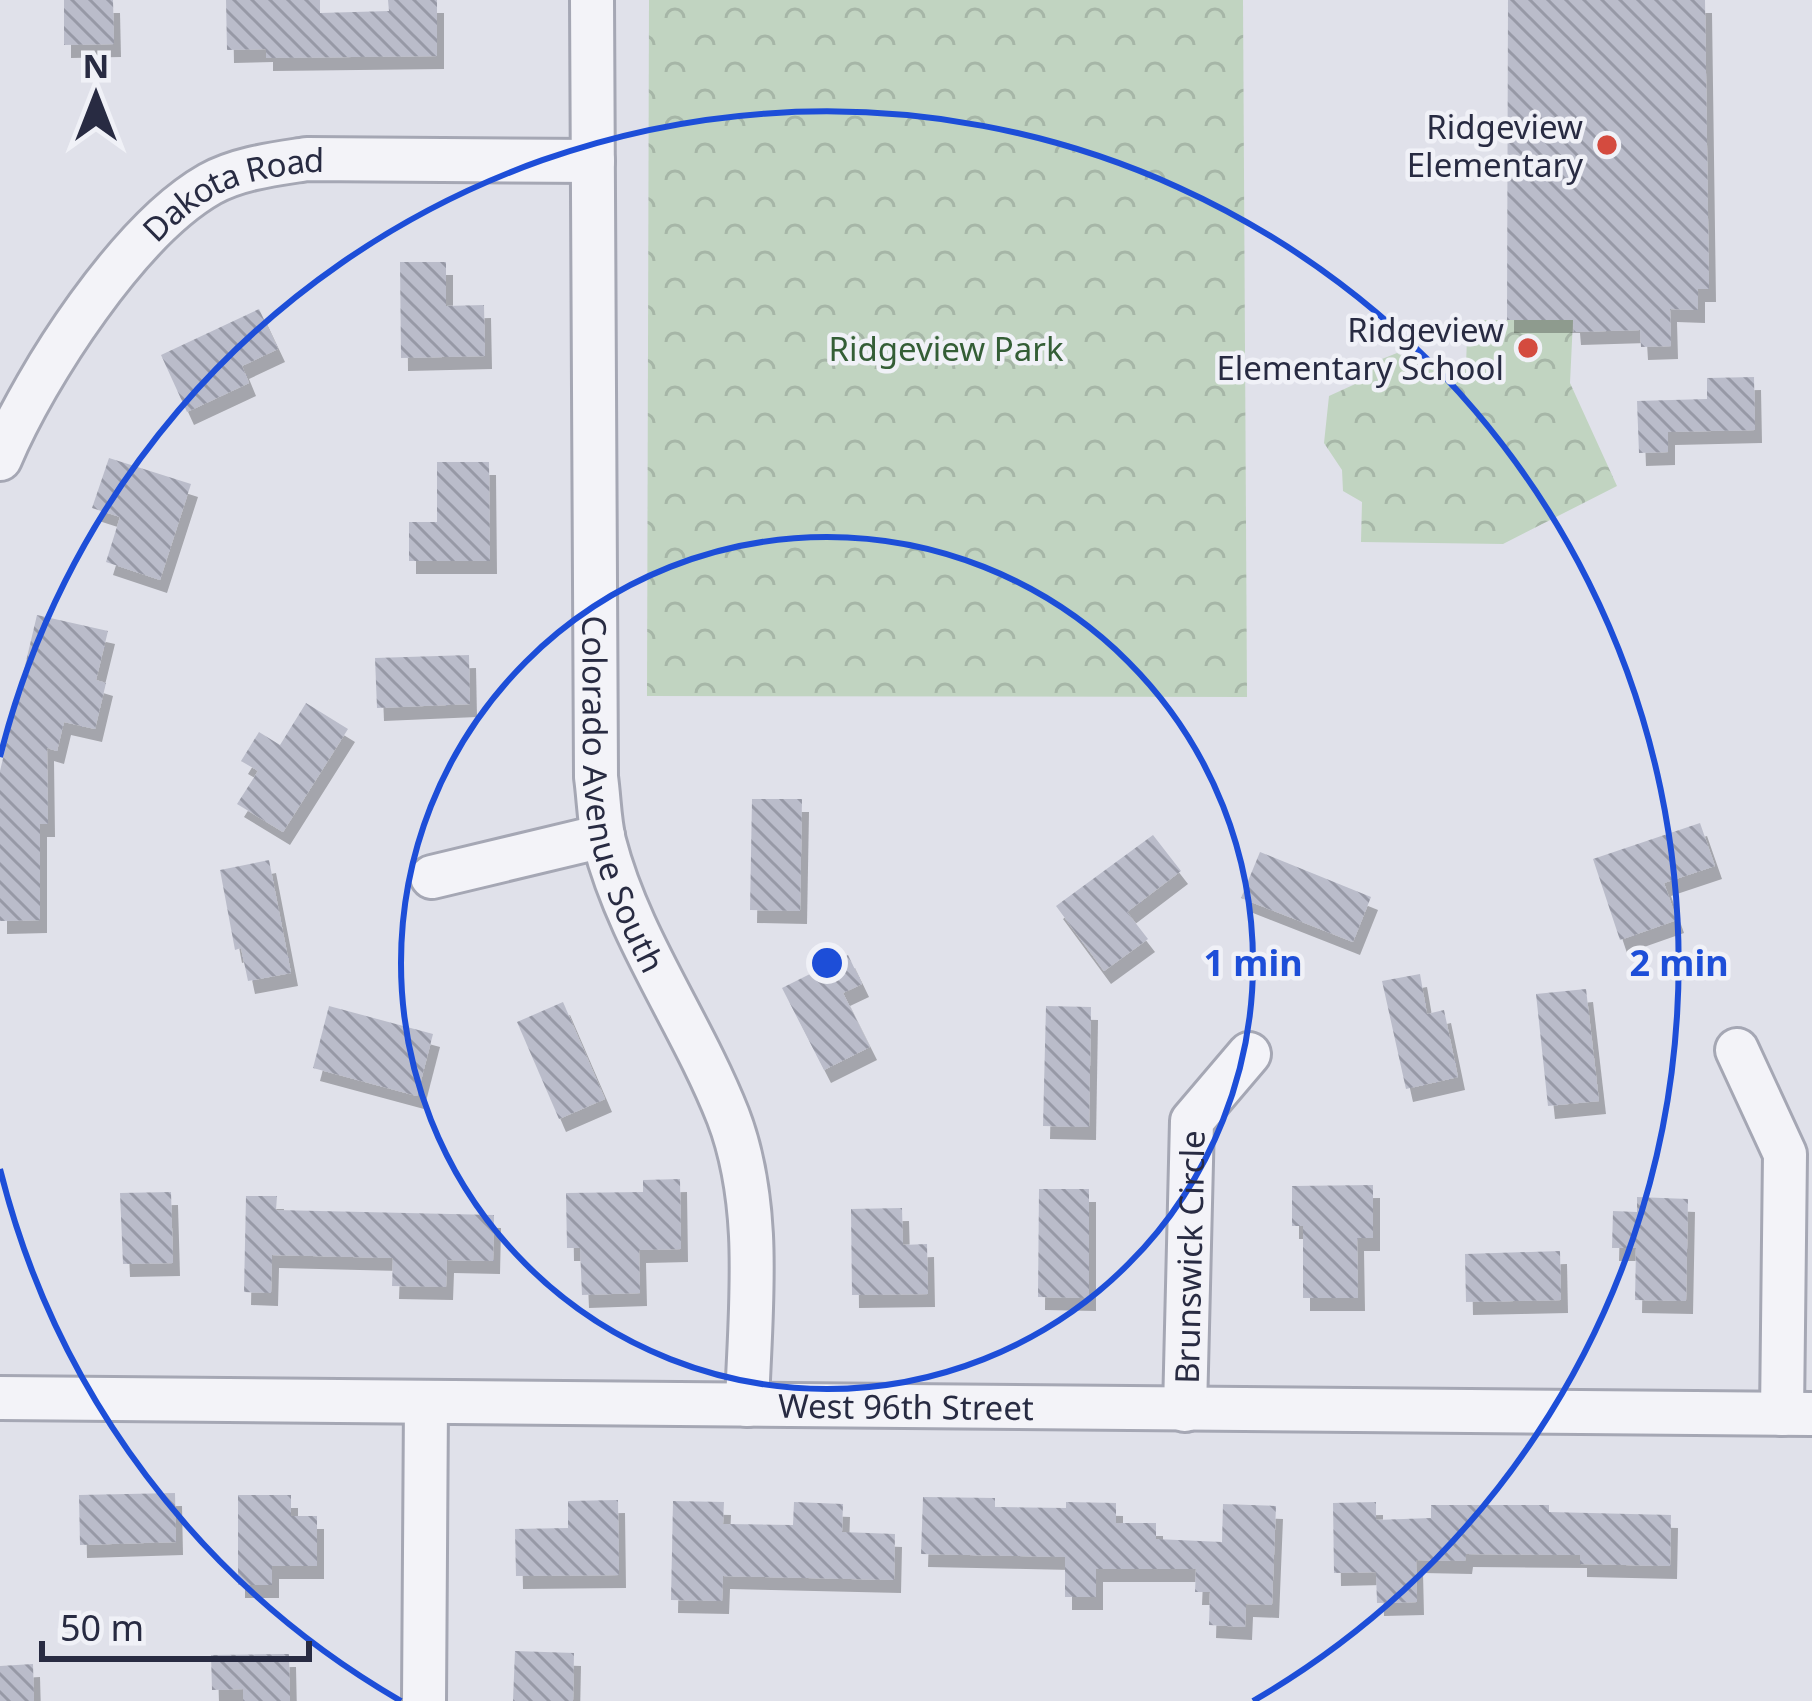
<svg xmlns="http://www.w3.org/2000/svg" width="1812" height="1701" viewBox="0 0 1812 1701" font-family="'Noto Sans',sans-serif">
<style>
.forest{fill:url(#forest-crowns)}
.building{fill:url(#building-back-hatch);filter:url(#shadow)}
.lines{fill:none;stroke-linecap:round;stroke-linejoin:round}
.minor-casing{stroke:#a5a7b4;stroke-width:48}
.minor{stroke:#f3f3f8;stroke-width:42}
.ring{fill:none;stroke:#1d4ed8;stroke-width:6}
.poi-dot{fill:#d44b3f;stroke:#f0f1f7;stroke-width:4.5}
.labels{text-anchor:middle;dominant-baseline:central;stroke-width:9;stroke-linejoin:round;paint-order:stroke}
.poi-label{font-size:33px;fill:#282b42;stroke:#f0f1f7;text-anchor:end}
.street-label{font-size:33px;fill:#282b42;stroke:#f0f1f7}
.park-label{font-size:33px;fill:#345e36;stroke:#f0f1f7}
.centre{fill:#1d4ed8;stroke:#f0f1f7;stroke-width:6}
.ring-label{font-size:36px;text-anchor:middle;font-weight:bold;fill:#1d4ed8;stroke:#f0f1f7;stroke-width:9;stroke-linejoin:round;paint-order:stroke}
</style>
<defs>
<pattern id="forest-crowns" width="20" height="18" patternUnits="userSpaceOnUse" patternTransform="scale(3)"><rect width="20" height="18" fill="#c1d4c1"/><path d="M2 6a3 3 0 1 1 6 0M12 15a3 3 0 1 1 6 0" fill="none" stroke="#a6b6a7"/></pattern>
<pattern id="building-back-hatch" width="6" height="6" patternUnits="userSpaceOnUse" patternTransform="scale(3)"><rect width="6" height="6" fill="#babcca"/><path d="M-1 5l2 2M0 0l6 6M5-1l2 2" fill="none" stroke="#9799a6"/></pattern>
<filter id="shadow"><feDropShadow dx="7" dy="13" stdDeviation="0" flood-color="#0004"/></filter>
</defs>
<rect width="100%" height="100%" fill="#e0e1ea"/>
<g class="forest">
<polygon points="649,0 1243,0 1247,697 647,696"/>
<polygon points="1481,320 1573,320 1570,383 1617,486 1503,544 1361,542 1362,502 1343,491 1342,470 1324,443 1329,396 1364,380 1367,365 1397,353 1415,364 1466,366 1467,337"/>
</g>
<g class="building">
<polygon points="64,0 113,0 114,44 64,45"/>
<polygon points="226,0 320,0 320,13 389,11 388,0 437,0 437,56 266,58 266,49 227,50"/>
<polygon points="1508,0 1705,0 1709,289 1698,289 1698,310 1670,309 1671,346 1641,347 1640,330 1574,332 1573,320 1507,320"/>
<polygon points="400,262 446,262 446,306 484,305 485,356 401,358"/>
<polygon points="259,309 278,349 242,366 249,383 187,412 161,355"/>
<polygon points="1754,377 1755,430 1668,432 1668,452 1639,453 1637,401 1707,399 1707,378"/>
<polygon points="109,458 191,484 160,580 106,562 120,517 92,508"/>
<polygon points="437,462 489,462 490,561 409,561 409,522 437,522"/>
<polygon points="37,615 108,631 96,680 106,683 95,729 64,722 57,751 47,748 48,824 40,824 40,920 0,921 0,771"/>
<polygon points="469,655 470,704 377,708 375,658"/>
<polygon points="306,703 348,729 283,832 237,804 258,771 241,761 259,732 280,745"/>
<polygon points="752,799 802,799 800,911 750,910"/>
<polygon points="1700,823 1715,866 1664,883 1677,920 1620,940 1593,859"/>
<polygon points="1153,835 1181,871 1127,912 1148,939 1104,971 1056,906"/>
<polygon points="1260,852 1371,897 1353,942 1241,898"/>
<polygon points="269,860 291,973 248,981 241,948 235,950 220,870"/>
<polygon points="848,955 862,984 843,993 870,1047 824,1070 782,988"/>
<polygon points="1420,974 1427,1014 1444,1010 1458,1077 1406,1089 1382,981"/>
<polygon points="1586,989 1599,1101 1548,1106 1536,994"/>
<polygon points="563,1002 605,1099 559,1119 517,1022"/>
<polygon points="329,1006 433,1034 417,1096 313,1068"/>
<polygon points="1046,1006 1091,1007 1089,1127 1043,1126"/>
<polygon points="680,1179 681,1249 639,1250 640,1293 582,1295 580,1248 567,1248 566,1193 643,1192 643,1180"/>
<polygon points="1373,1185 1373,1238 1357,1238 1358,1298 1303,1298 1303,1226 1292,1226 1292,1186"/>
<polygon points="1039,1189 1089,1189 1089,1298 1038,1297"/>
<polygon points="171,1192 173,1263 123,1264 120,1193"/>
<polygon points="246,1196 277,1196 276,1210 494,1215 493,1261 447,1260 446,1287 392,1286 393,1258 272,1255 271,1293 244,1292"/>
<polygon points="1637,1197 1688,1199 1686,1301 1635,1300 1636,1248 1612,1248 1613,1211 1637,1212"/>
<polygon points="902,1208 903,1245 927,1244 928,1294 852,1295 851,1209"/>
<polygon points="1560,1251 1561,1300 1466,1302 1465,1254"/>
<polygon points="175,1493 176,1542 80,1545 79,1495"/>
<polygon points="238,1495 291,1495 291,1516 317,1516 317,1566 272,1566 272,1585 238,1585"/>
<polygon points="923,1497 995,1498 995,1507 1066,1508 1066,1502 1116,1503 1116,1523 1156,1523 1156,1539 1222,1542 1223,1504 1276,1506 1272,1605 1246,1604 1245,1627 1209,1625 1210,1592 1195,1592 1196,1569 1096,1569 1096,1597 1065,1597 1065,1557 921,1554"/>
<polygon points="618,1500 619,1575 516,1576 515,1529 568,1528 568,1501"/>
<polygon points="673,1501 724,1502 723,1524 793,1525 794,1502 843,1504 842,1532 895,1534 894,1580 723,1576 722,1601 671,1600"/>
<polygon points="1376,1502 1376,1520 1431,1518 1431,1505 1549,1505 1549,1512 1671,1515 1670,1566 1580,1564 1580,1555 1466,1554 1465,1561 1416,1560 1417,1602 1377,1603 1376,1572 1334,1573 1333,1503"/>
<polygon points="515,1651 574,1653 573,1701 513,1701"/>
<polygon points="289,1654 290,1701 243,1701 243,1689 212,1690 211,1655"/>
<polygon points="33,1664 34,1701 0,1701 0,1666"/>
</g>
<g class="lines">
<g class="minor-casing">
<g id="minor">
<path id="s1" d="M592 0 596 777C599 798 599 820 604 841 629 939 691 1022 728 1116 763 1207 750 1310 747 1405"/>
<path id="s2" d="M0 459C36 374 129 230 210 184 239 168 275 164 307 159L593 161"/>
<polyline points="432,877 603,836"/>
<polyline points="1737,1050 1785,1154 1782,1414"/>
<path id="s3" d="M0 1398 1812 1414"/>
<path id="s4" d="M1185 1410 1192 1121 1249 1054"/>
<polyline points="424,1701 426,1403"/>
</g>
</g>
<use href="#minor" class="minor"/>
</g>
<g class="ring">
<circle cx="827" cy="963" r="426"/>
<path d="M401 1701A852 852 0 0 1 0 1169M0 757A852 852 0 1 1 1253 1701"/>
</g>
<g class="poi-dot">
<circle cx="1607" cy="145" r="12"/>
<circle cx="1528" cy="348" r="12"/>
</g>
<g class="labels">
<g class="poi-label">
<text x="1583" y="126">Ridgeview<tspan x="1583" dy="38">Elementary</tspan></text>
<text x="1504" y="329">Ridgeview<tspan x="1504" dy="38">Elementary School</tspan></text>
</g>
<g class="street-label">
<text stroke="none"><textPath href="#s2" startOffset="369">Dakota Road</textPath></text>
<text stroke="none"><textPath href="#s1" startOffset="798">Colorado Avenue South</textPath></text>
<text stroke="none"><textPath href="#s4" startOffset="153">Brunswick Circle</textPath></text>
<text stroke="none"><textPath href="#s3" startOffset="906">West 96th Street</textPath></text>
</g>
<g class="park-label">
<text x="946" y="348">Ridgeview Park</text>
</g>
</g>
<circle cx="827" cy="963" r="18" class="centre"/>
<g class="ring-label">
<text x="1253" y="976">1 min</text>
<text x="1679" y="976">2 min</text>
</g>
<g transform="translate(96 96)" stroke="#f0f1f7" stroke-width="9" paint-order="stroke">
<path d="M0-9L21 45L0 30L-21 45Z" fill="#282b42"/>
<text y="-18" font-size="33" font-weight="bold" text-anchor="middle" fill="#282b42">N</text>
</g>
<path d="M42 1641v18h267v-18" fill="none" stroke="#282b42" stroke-width="6"/>
<text x="60" y="1641" font-size="36" fill="#282b42" stroke="#f0f1f7" stroke-width="9" paint-order="stroke">50 m</text>
</svg>
